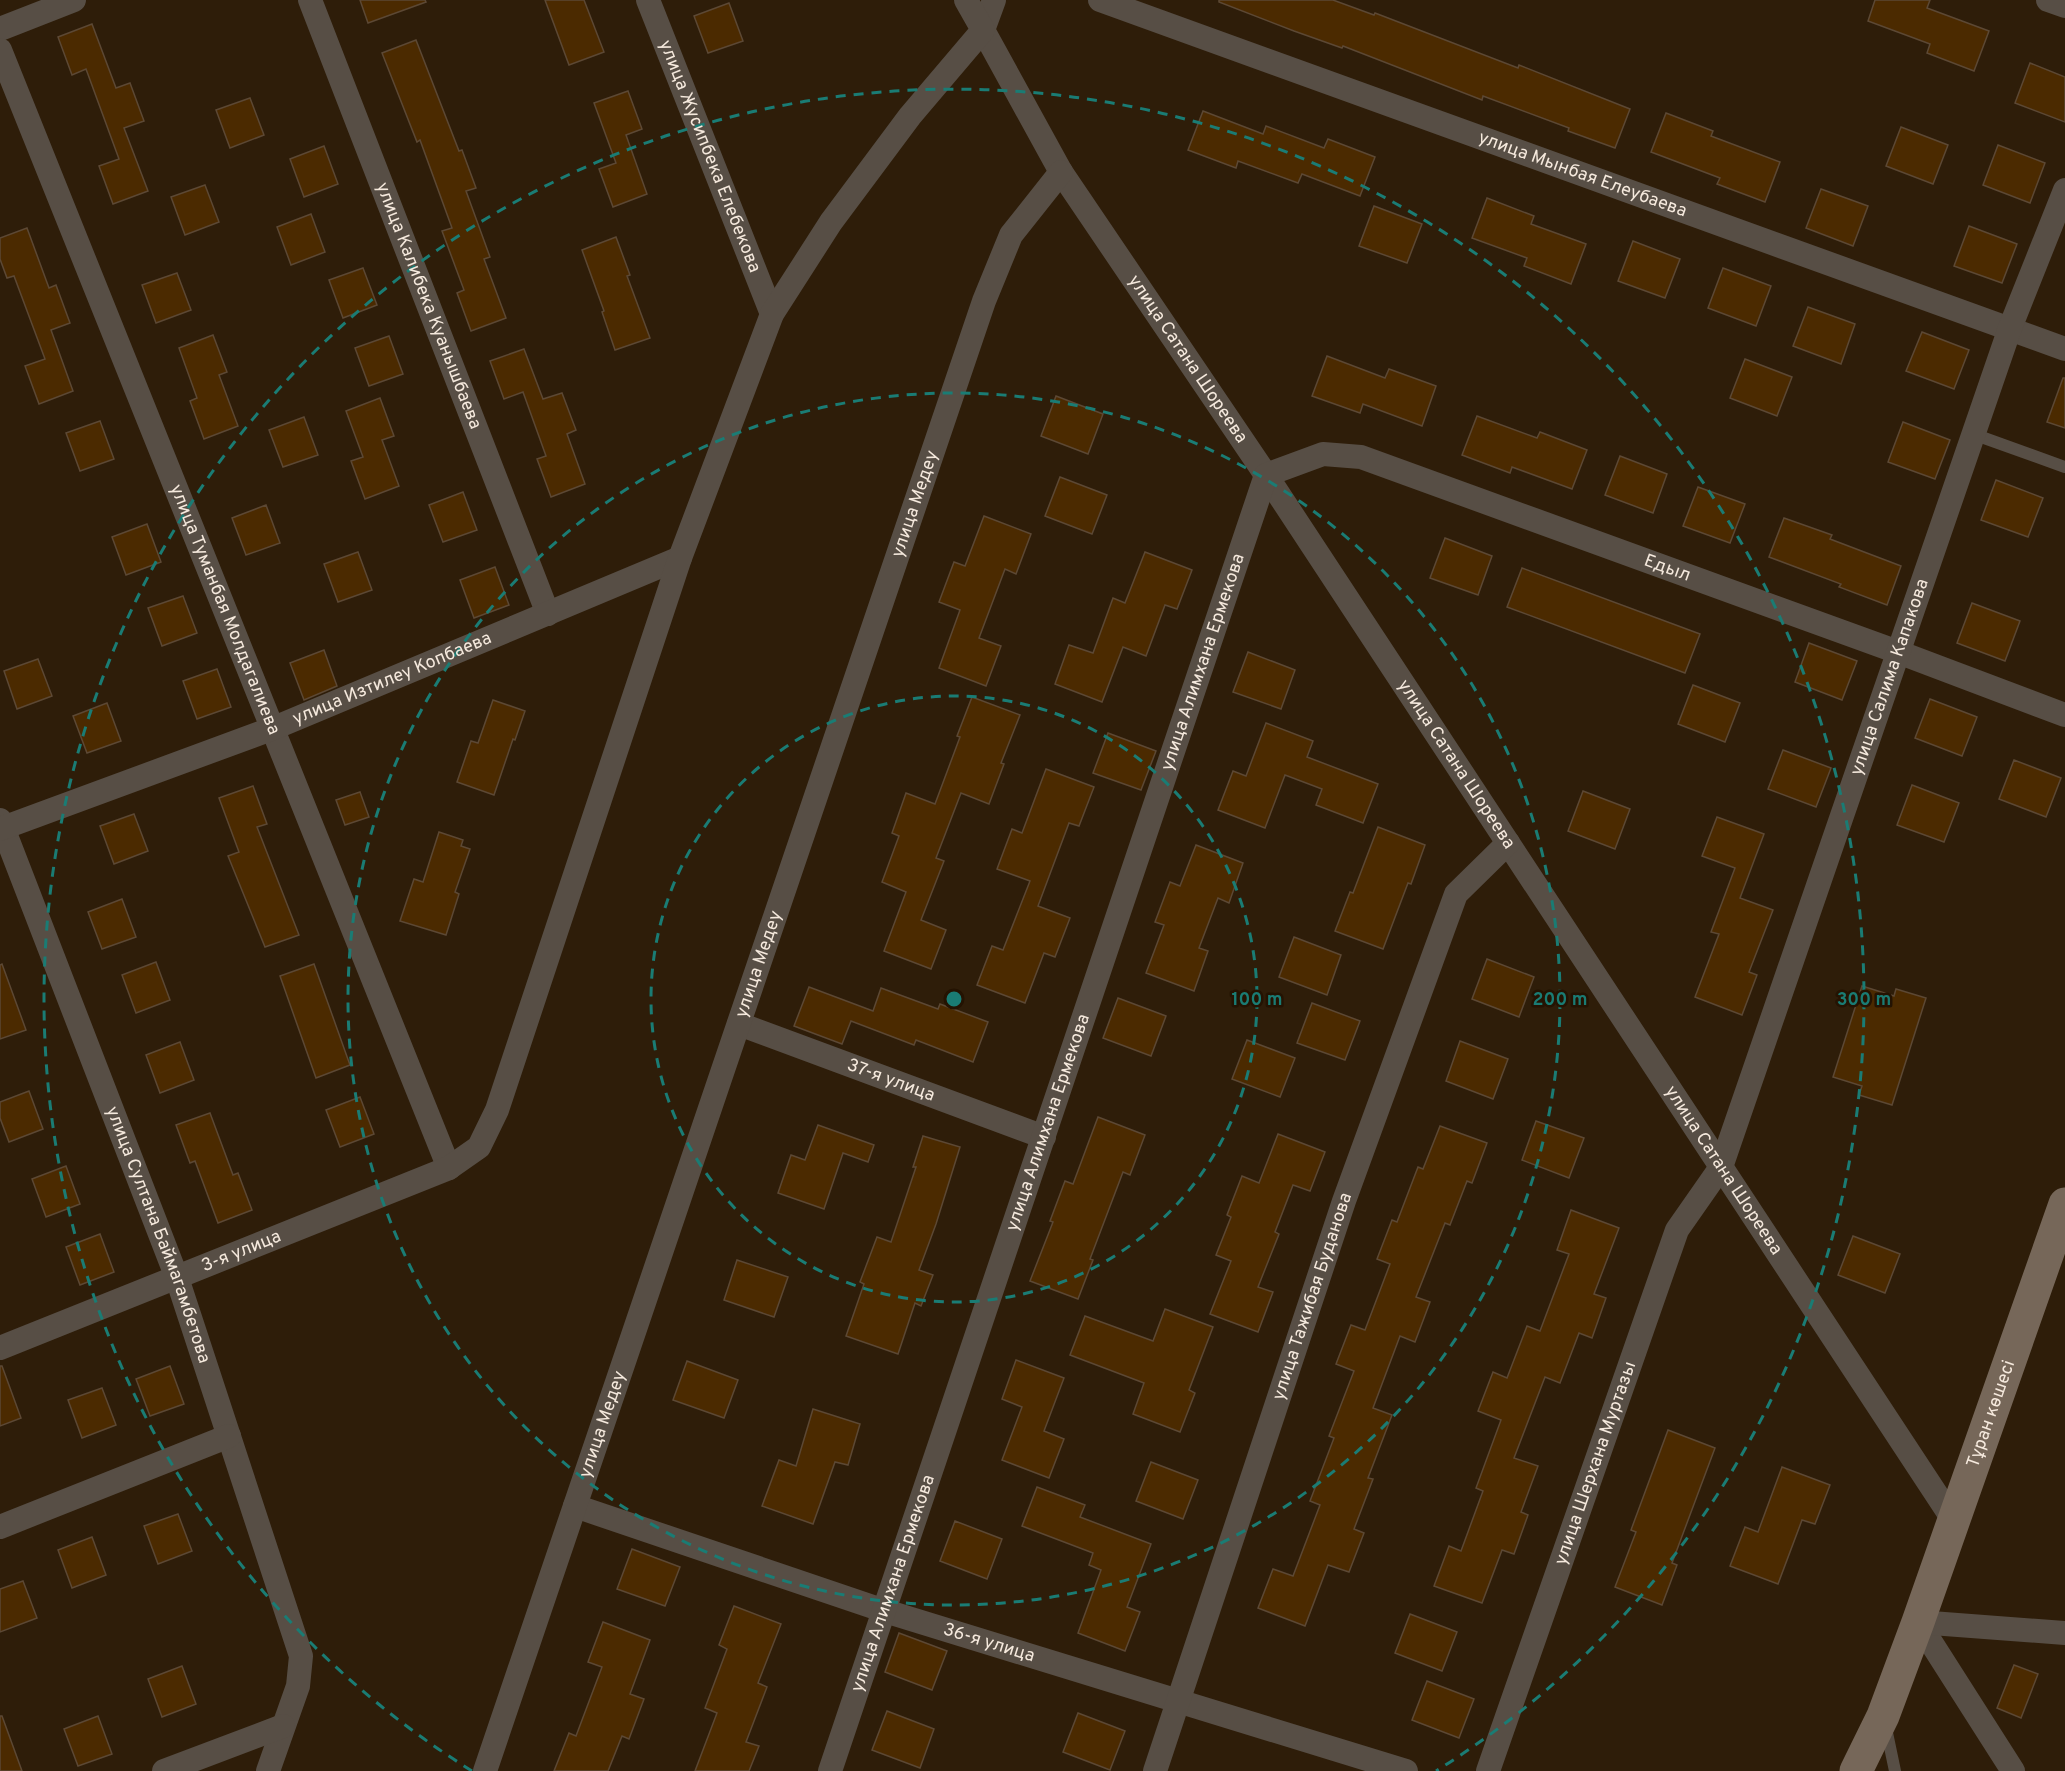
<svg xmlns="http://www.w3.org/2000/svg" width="2065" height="1771" viewBox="0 0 2065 1771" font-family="Overpass,sans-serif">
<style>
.building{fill:#4b2a00;stroke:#5c4834;stroke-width:1.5}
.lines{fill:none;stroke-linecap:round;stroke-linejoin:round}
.lane{stroke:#574e45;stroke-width:12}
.street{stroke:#574e45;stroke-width:24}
.secondary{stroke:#766759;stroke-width:33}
.ring{fill:none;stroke:#1a7c74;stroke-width:3;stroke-dasharray:10 8}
.labels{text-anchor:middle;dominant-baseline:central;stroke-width:5;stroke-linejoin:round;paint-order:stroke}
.street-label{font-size:18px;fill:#f5e9dd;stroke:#241302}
.centre{fill:#1a7c74;stroke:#241302;stroke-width:3}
.ring-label{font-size:18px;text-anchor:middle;font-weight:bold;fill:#1a7c74;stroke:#241302;stroke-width:5;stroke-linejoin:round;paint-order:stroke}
</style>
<rect width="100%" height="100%" fill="#2e1d09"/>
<g class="building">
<polygon points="360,0 425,0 426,2 368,23"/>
<polygon points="545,0 584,0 604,52 569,65"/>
<polygon points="1219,0 1333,0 1374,15 1375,13 1518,68 1519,65 1630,109 1615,148 1568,131 1569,128 1483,96 1482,100 1343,46 1342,48 1294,31 1219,2"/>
<polygon points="1875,0 1930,0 1927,8 1989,31 1974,71 1927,53 1930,44 1868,21"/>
<polygon points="729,3 743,41 708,53 694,16"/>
<polygon points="92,24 116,88 130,83 144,121 124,128 148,191 113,204 99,166 119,159 86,69 72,75 58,37"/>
<polygon points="416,40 459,151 462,150 476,188 466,191 490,257 484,259 506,318 471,331 457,293 464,290 442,231 452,228 420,140 417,142 382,53"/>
<polygon points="2030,63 2065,77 2065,122 2015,103"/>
<polygon points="628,91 642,129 626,135 647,194 613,207 599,169 616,163 594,103"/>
<polygon points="250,98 264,135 230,148 216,110"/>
<polygon points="1203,111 1263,134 1266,126 1324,148 1328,139 1375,157 1360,196 1302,174 1298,183 1238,161 1236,168 1188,150"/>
<polygon points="1666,113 1713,131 1711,136 1780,162 1765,202 1717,184 1720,178 1651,152"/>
<polygon points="1901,127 1948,145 1933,184 1886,166"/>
<polygon points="1998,145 2045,163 2030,203 1983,185"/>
<polygon points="324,146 338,184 304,197 290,159"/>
<polygon points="205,185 219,222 185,235 171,197"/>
<polygon points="1821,189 1868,206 1853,246 1806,228"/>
<polygon points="1487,198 1534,216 1531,224 1586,244 1571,284 1524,266 1527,258 1472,238"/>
<polygon points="1374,206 1422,224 1407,263 1359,246"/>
<polygon points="311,214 325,252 291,265 277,227"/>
<polygon points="1969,226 2017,244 2002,283 1954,266"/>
<polygon points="27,228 49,288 56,285 70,323 51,330 73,391 39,404 25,366 45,359 14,276 7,278 0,259 0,238"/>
<polygon points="616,237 630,275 627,276 650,338 615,350 602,312 604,311 582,250"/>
<polygon points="1633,241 1680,259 1665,298 1618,281"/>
<polygon points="363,268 377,305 343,318 329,280"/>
<polygon points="1723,268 1771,286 1756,326 1708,308"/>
<polygon points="177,273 191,310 156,323 142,285"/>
<polygon points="1808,307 1855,324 1841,364 1793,346"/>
<polygon points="1922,332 1969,350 1954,389 1906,371"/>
<polygon points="213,335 227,372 219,375 238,426 204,439 190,401 197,398 179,348"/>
<polygon points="389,336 403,374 369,386 355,348"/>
<polygon points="524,349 543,399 562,393 576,430 567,434 585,484 551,497 537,459 546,456 523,392 504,399 490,361"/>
<polygon points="1327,356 1385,378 1389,369 1436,386 1422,426 1363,404 1360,413 1312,396"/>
<polygon points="1745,359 1792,377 1777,416 1730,398"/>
<polygon points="2063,378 2065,378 2065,428 2047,422"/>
<polygon points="1056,396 1103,414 1088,454 1041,436"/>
<polygon points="380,398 394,436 382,440 399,486 365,499 351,461 363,457 346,411"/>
<polygon points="1477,416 1537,438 1540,432 1587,450 1572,489 1512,467 1510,473 1462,455"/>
<polygon points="304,417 318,455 283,467 269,430"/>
<polygon points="100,421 114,459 80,471 66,433"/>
<polygon points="1903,422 1950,440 1935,479 1888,462"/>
<polygon points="1620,456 1667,474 1653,513 1605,495"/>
<polygon points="1060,477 1107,495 1092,534 1045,516"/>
<polygon points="1996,480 2043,498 2028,537 1981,520"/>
<polygon points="1698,487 1745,504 1730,543 1683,526"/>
<polygon points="463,492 477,530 443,542 429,505"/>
<polygon points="266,505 280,543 246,555 232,518"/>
<polygon points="984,516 1031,534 1016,574 1005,569 979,638 1001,646 986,686 939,668 960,610 939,602 954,562 965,566"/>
<polygon points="1784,518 1832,535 1830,539 1901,566 1887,605 1839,587 1841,584 1769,557"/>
<polygon points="147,524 161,562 126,575 112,537"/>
<polygon points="1445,538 1492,556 1478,595 1430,578"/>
<polygon points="358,552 372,590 338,602 324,564"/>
<polygon points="1145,552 1192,570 1177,609 1165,605 1146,656 1123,647 1102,702 1055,684 1069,645 1093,653 1113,598 1125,603"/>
<polygon points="495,567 509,605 474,618 460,580"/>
<polygon points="1522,568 1700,634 1685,673 1507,607"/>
<polygon points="183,596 197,633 162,646 148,608"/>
<polygon points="1972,603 2020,621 2005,661 1957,643"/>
<polygon points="1809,643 1857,661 1842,700 1795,682"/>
<polygon points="324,650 337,686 304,700 290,663"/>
<polygon points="1248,652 1295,670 1281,709 1233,692"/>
<polygon points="38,659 52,696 17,709 4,671"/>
<polygon points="217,669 231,707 197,719 183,681"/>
<polygon points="1693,685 1740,703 1725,742 1678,724"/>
<polygon points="972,697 1020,715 1001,763 1004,764 989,804 961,793 936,858 944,861 921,920 946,930 931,969 884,951 906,892 882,882 899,836 892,833 906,793 935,804 960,737 957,736"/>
<polygon points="1930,699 1977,717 1962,756 1915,738"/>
<polygon points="493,700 525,711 515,740 513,739 494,795 457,782 471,741 478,743"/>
<polygon points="107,703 121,741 87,753 73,716"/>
<polygon points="1266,723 1313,741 1307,757 1378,784 1363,823 1316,805 1322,789 1285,775 1265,828 1218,810 1233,771 1246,776"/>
<polygon points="1108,733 1156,751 1141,790 1093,773"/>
<polygon points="1783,750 1831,768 1816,807 1768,789"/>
<polygon points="2014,760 2061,778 2046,817 1999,799"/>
<polygon points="1046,769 1094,787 1079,826 1069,823 1038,906 1070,918 1055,957 1044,953 1025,1003 977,985 992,946 1003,950 1030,881 997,869 1012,829 1022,833"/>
<polygon points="1912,785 1959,803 1944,842 1897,825"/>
<polygon points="253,786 267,824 257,827 299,935 265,947 228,856 239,852 219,798"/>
<polygon points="1583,791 1630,809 1615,849 1568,831"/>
<polygon points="360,792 369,817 345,825 336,800"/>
<polygon points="134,814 148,851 114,864 100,826"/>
<polygon points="1717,817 1764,834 1740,898 1773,910 1749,972 1757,975 1742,1015 1695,997 1719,934 1711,932 1735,868 1702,856"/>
<polygon points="1378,827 1425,845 1411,884 1408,883 1383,949 1335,931 1350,892 1353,893"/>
<polygon points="439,832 463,840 461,846 470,849 455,892 459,894 446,935 400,921 414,879 423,882"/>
<polygon points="1196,845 1243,863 1229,903 1218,898 1199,948 1208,951 1194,991 1146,973 1164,925 1155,922 1170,882 1180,886"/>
<polygon points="122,899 136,937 102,949 88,912"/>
<polygon points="1294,937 1341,955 1327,995 1279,977"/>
<polygon points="1487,959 1534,977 1519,1017 1472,999"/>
<polygon points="156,962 170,1000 136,1013 122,975"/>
<polygon points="2,964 26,1030 0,1039 0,965"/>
<polygon points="314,964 350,1065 316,1078 280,976"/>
<polygon points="1862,986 1894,996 1896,989 1926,998 1892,1105 1859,1095 1862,1086 1833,1077"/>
<polygon points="809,987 873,1011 881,988 938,1009 940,1004 988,1022 973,1062 916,1040 914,1045 851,1021 842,1044 794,1026"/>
<polygon points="1118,998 1166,1016 1151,1056 1103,1038"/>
<polygon points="1312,1003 1360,1021 1345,1060 1297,1043"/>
<polygon points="1247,1040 1295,1058 1280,1097 1232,1079"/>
<polygon points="1460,1041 1508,1059 1493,1099 1446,1081"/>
<polygon points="180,1042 194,1080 160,1093 146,1055"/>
<polygon points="29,1091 43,1129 9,1142 0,1118 0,1102"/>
<polygon points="360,1097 374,1134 340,1147 326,1110"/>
<polygon points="210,1113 233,1175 238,1173 252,1210 218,1223 195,1161 190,1163 176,1125"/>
<polygon points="1098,1117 1145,1135 1130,1175 1123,1172 1090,1259 1093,1260 1078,1299 1030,1281 1053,1222 1050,1221 1065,1181 1073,1184"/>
<polygon points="1536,1121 1584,1138 1569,1178 1522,1160"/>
<polygon points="818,1125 874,1145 868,1162 843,1153 824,1209 778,1193 791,1155 805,1160"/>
<polygon points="1440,1126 1487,1143 1472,1183 1467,1181 1450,1225 1445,1223 1416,1297 1430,1302 1415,1342 1400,1336 1373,1408 1392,1415 1368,1478 1373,1479 1354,1529 1364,1533 1349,1572 1328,1565 1305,1626 1258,1608 1273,1569 1293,1576 1320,1505 1310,1501 1334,1438 1329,1436 1354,1371 1336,1364 1351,1325 1365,1330 1390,1264 1377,1259 1392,1220 1397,1222 1418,1167 1423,1169"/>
<polygon points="1278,1134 1325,1152 1310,1191 1293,1185 1275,1232 1279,1234 1258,1287 1273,1292 1258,1332 1210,1314 1231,1261 1216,1255 1231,1217 1227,1215 1242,1176 1259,1183"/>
<polygon points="923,1136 960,1147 936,1224 919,1270 933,1275 921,1306 915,1303 898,1354 846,1336 864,1284 860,1282 877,1237 891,1242 916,1167 913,1167"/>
<polygon points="66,1166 80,1204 46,1217 32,1179"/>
<polygon points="1571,1210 1619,1228 1594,1294 1606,1298 1592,1338 1579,1333 1560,1383 1545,1377 1514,1458 1538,1466 1521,1512 1528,1515 1514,1554 1502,1550 1482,1603 1434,1586 1449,1546 1461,1551 1483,1491 1476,1488 1501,1420 1478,1411 1493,1372 1507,1378 1527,1326 1540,1331 1569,1254 1557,1250"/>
<polygon points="100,1234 114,1272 80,1285 66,1247"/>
<polygon points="1853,1236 1900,1254 1885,1293 1838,1275"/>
<polygon points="737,1260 788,1277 774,1317 724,1300"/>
<polygon points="1165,1309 1213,1327 1189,1390 1195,1393 1180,1432 1133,1414 1144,1383 1070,1355 1085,1316 1153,1341"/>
<polygon points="1016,1360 1064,1378 1044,1431 1064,1439 1049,1478 1002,1460 1022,1407 1002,1399"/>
<polygon points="687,1361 738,1380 724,1418 673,1400"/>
<polygon points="0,1366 2,1366 21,1418 0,1426"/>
<polygon points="170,1366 184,1404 150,1416 136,1379"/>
<polygon points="102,1388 116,1425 82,1438 68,1400"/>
<polygon points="813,1409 860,1424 848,1465 835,1462 813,1524 762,1506 779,1460 796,1466"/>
<polygon points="1668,1430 1715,1448 1672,1563 1677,1565 1662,1605 1615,1587 1636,1532 1631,1530"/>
<polygon points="1151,1462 1198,1480 1183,1519 1136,1501"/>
<polygon points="1782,1467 1830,1485 1815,1524 1802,1520 1778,1584 1730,1566 1745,1527 1758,1532"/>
<polygon points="1037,1487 1085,1505 1080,1517 1151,1544 1127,1607 1140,1612 1125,1651 1078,1633 1101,1570 1089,1565 1093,1553 1022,1526"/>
<polygon points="178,1514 192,1551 158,1564 144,1526"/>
<polygon points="955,1521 1002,1539 987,1579 940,1561"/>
<polygon points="92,1537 106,1575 72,1588 58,1550"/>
<polygon points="632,1549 680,1567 665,1606 617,1589"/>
<polygon points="23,1581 37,1618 0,1632 0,1589"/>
<polygon points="734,1606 781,1624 758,1683 767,1687 746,1742 759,1746 749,1771 695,1771 717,1713 705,1708 727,1649 719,1645"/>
<polygon points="1410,1614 1457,1632 1442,1671 1395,1653"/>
<polygon points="603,1622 650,1640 630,1694 644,1699 629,1739 622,1736 608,1771 554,1771 569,1733 576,1736 602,1667 588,1662"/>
<polygon points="899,1633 947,1651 932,1690 885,1672"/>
<polygon points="2014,1665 2038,1674 2021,1718 1997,1708"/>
<polygon points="182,1666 196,1704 162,1717 148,1679"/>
<polygon points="1427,1681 1474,1699 1459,1738 1412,1720"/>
<polygon points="887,1711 934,1729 920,1768 872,1750"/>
<polygon points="1078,1713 1125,1731 1110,1770 1063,1752"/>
<polygon points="0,1716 2,1716 22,1771 0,1771"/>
<polygon points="98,1716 112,1754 78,1766 64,1729"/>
</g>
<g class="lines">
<g class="lane">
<polyline points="1973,434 2065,467"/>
<polyline points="1886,1728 1895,1771"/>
</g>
<g class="street">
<path id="s1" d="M310 0 548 614"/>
<path id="s2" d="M648 0 772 314"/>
<path id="s3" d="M994 0 983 30 1061 172 1266 475 1954 1521"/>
<path id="s4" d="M1100 0 2065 349"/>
<polyline points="2048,0 2065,6"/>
<polyline points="0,29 74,0"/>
<path id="s5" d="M0 50 449 1168"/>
<path id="s6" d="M0 820 177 1278 301 1656 298 1686 268 1771"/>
<path id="s7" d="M0 829 274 728 680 558"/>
<path id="s8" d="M739 1024 1044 1137"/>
<path id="s9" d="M0 1348 449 1168 479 1147 497 1110 680 558 772 314 831 222 910 116 983 30 966 0"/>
<path id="s10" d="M575 1506 885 1611 1406 1771"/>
<polyline points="0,1527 229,1436"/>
<polyline points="1918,1622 2013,1771"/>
<polyline points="1918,1622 2065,1633"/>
<polyline points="164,1771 283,1726"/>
<path id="s11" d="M485 1771 984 301 1011 235 1061 172"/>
<path id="s12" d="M830 1771 1266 475 1323 454 1361 457 1898 652 2065 715"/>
<path id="s13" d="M1155 1771 1344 1201 1456 894 1508 843"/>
<path id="s14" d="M1488 1771 1677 1230 1721 1167 2010 328 2065 190"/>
</g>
<path class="secondary" id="s15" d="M1856 1771 1883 1716 1918 1622 2065 1204"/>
</g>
<g class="ring">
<circle cx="954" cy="999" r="303"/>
<circle cx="954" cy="999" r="606"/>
<path d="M472 1771A910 910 0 1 1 1436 1771"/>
</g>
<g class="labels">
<g class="street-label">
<text stroke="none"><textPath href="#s2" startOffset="168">улица Жусипбека Елебекова</textPath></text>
<text stroke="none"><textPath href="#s4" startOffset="513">улица Мынбая Елеубаева</textPath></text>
<text stroke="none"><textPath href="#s1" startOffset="328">улица Калибека Куанышбаева</textPath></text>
<text stroke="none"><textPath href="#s3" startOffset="420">улица Сатана Шореева</textPath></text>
<text stroke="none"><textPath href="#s11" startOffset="1338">улица Медеу</textPath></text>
<text stroke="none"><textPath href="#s12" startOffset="1792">Едыл</textPath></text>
<text stroke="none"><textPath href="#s5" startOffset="603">улица Туманбая Молдагалиева</textPath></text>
<text stroke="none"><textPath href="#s12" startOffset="1170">улица Алимхана Ермекова</textPath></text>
<text stroke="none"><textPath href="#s14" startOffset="1168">улица Салима Капакова</textPath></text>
<text stroke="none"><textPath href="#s7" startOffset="420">улица Изтилеу Копбаева</textPath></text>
<text stroke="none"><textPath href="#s3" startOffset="906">улица Сатана Шореева</textPath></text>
<text stroke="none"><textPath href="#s11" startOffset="852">улица Медеу</textPath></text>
<text stroke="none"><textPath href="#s8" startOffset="162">37-я улица</textPath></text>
<text stroke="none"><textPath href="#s12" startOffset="684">улица Алимхана Ермекова</textPath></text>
<text stroke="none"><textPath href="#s3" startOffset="1392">улица Сатана Шореева</textPath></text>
<text stroke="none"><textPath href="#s6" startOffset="444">улица Султана Баймагамбетова</textPath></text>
<text stroke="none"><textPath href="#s9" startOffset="260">3-я улица</textPath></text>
<text stroke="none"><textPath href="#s13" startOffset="500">улица Тажибая Буданова</textPath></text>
<text stroke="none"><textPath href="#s15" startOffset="382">Тұран көшесі</textPath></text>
<text stroke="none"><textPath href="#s11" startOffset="366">улица Медеу</textPath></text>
<text stroke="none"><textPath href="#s14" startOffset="326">улица Шерхана Муртазы</textPath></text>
<text stroke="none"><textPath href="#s12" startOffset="198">улица Алимхана Ермекова</textPath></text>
<text stroke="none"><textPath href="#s10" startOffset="436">36-я улица</textPath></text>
</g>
</g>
<circle cx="954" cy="999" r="9" class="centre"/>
<g class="ring-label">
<text x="1257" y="1005">100 m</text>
<text x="1560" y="1005">200 m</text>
<text x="1864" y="1005">300 m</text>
</g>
</svg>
